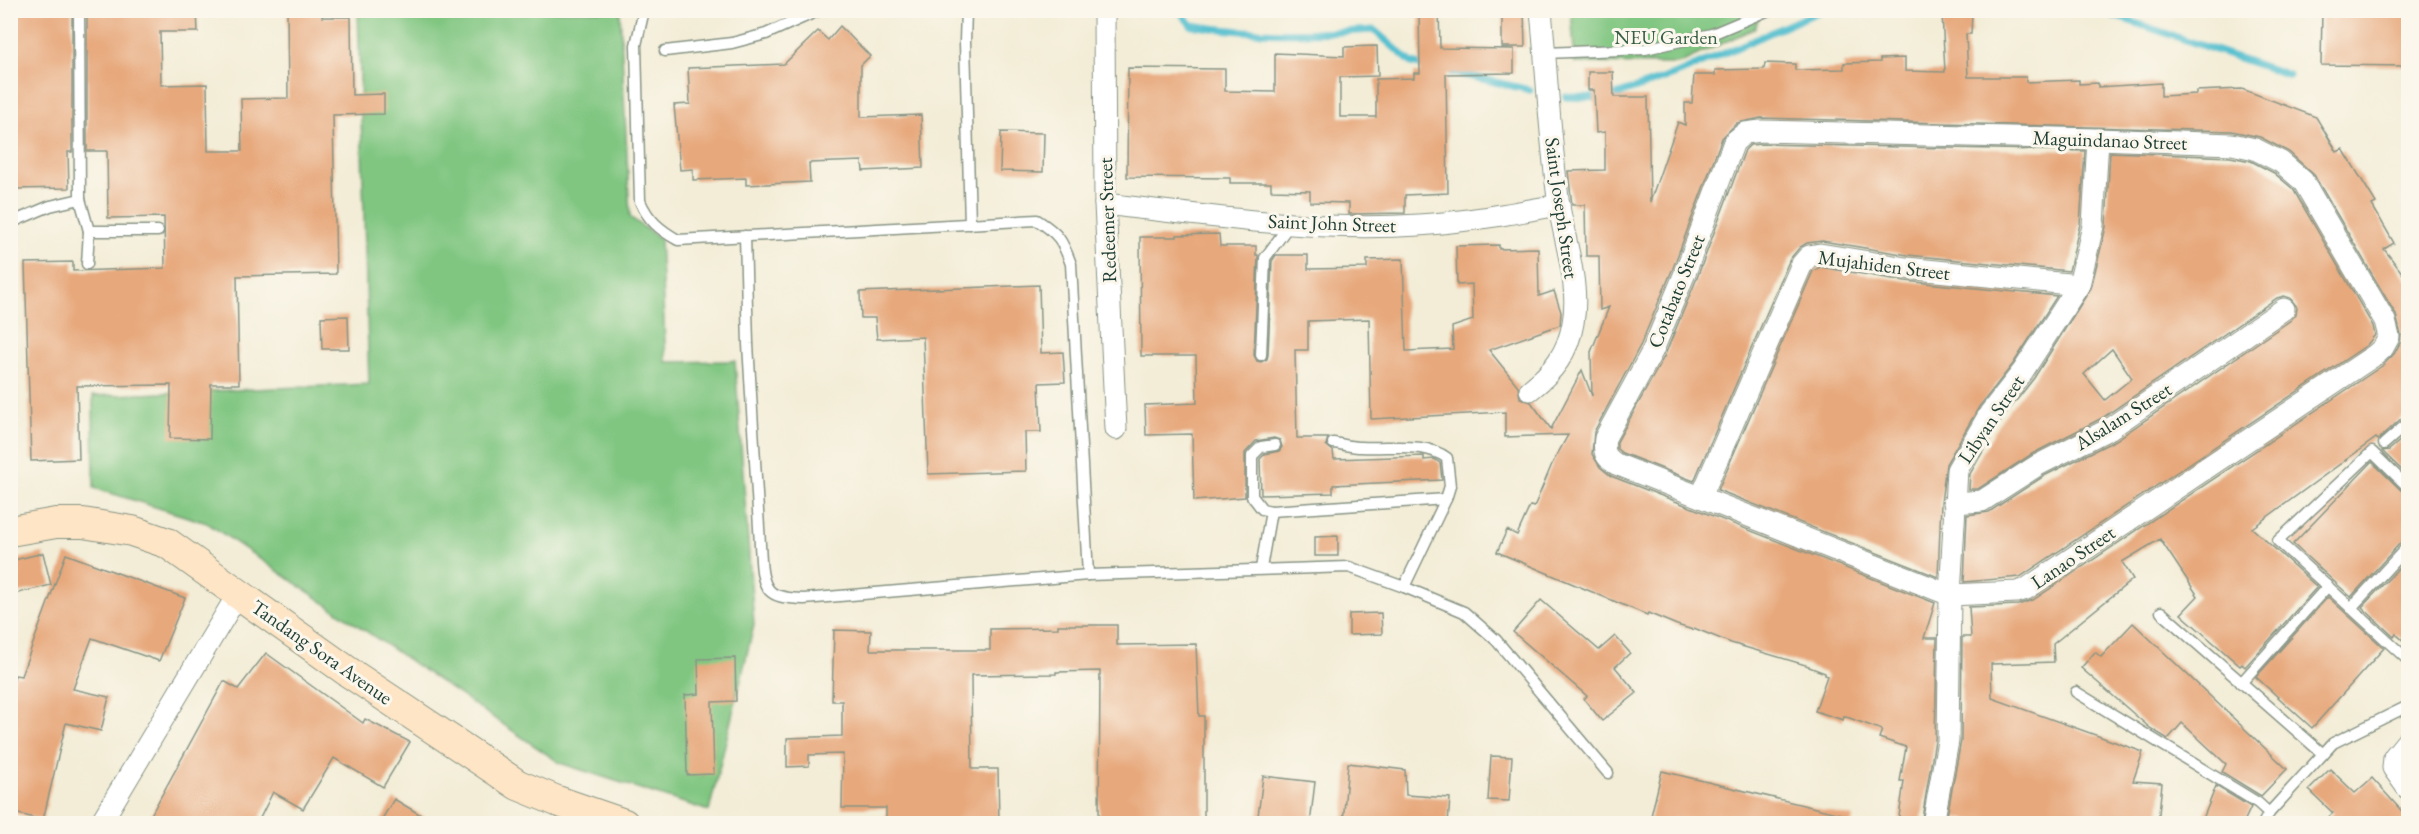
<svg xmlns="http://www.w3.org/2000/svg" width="2419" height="834" viewBox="0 0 2419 834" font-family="'EB Garamond',serif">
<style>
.green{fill:#80c681;stroke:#50825a;stroke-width:1.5}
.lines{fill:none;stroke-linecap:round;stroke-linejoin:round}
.stream{stroke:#54bfcf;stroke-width:7}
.building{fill:#e7a87b;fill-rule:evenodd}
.service-casing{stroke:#899586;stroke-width:13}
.minor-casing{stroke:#899586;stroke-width:23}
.secondary-casing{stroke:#899586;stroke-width:32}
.service{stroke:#fff;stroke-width:10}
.minor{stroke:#fff;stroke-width:21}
.secondary{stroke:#fee5c5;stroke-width:30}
.labels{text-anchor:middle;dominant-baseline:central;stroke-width:6;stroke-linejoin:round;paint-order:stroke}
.park-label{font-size:20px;fill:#375f47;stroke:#fbf7ec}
.street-label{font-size:20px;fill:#1f3d34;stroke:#fbf7ec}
</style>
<rect width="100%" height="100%" fill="#fbf7ec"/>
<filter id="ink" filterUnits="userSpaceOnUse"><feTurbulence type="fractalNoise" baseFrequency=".0167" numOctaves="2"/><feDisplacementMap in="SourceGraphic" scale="12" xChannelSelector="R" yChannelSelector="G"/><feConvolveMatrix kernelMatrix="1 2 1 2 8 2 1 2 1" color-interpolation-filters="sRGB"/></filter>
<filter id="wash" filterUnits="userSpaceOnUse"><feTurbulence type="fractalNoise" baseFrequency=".008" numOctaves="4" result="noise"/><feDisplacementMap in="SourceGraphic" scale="24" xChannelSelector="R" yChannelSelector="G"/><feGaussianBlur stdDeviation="1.35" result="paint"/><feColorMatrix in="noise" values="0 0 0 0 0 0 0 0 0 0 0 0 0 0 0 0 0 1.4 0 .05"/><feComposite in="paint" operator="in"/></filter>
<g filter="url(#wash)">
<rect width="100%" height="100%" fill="#f3edd7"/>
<g class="green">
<polygon points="358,11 620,11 630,217 660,239 666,362 735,361 754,625 709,811 560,763 207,523 94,488 93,396 369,384"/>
<polygon points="1571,11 1761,11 1755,28 1678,64 1575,63"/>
</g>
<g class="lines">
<g class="stream">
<path d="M1179 10 1191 25C1252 35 1313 34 1374 30L1412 63 1428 67"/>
<polyline points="2097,10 2289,75"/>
<polyline points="1451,72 1530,90"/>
<polyline points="1566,97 1608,98 1679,73 1822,10"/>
</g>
</g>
<g id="blocks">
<g class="building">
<polygon points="10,10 72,10 72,152 68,152 69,188 12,189"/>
<polygon points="87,10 197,10 198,32 160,32 161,85 207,84 208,151 242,151 241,99 288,98 287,10 322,10 322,17 351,17 352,95 384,94 384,114 333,115 336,274 237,276 239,384 211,384 210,439 170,438 171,385 77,386 79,459 31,461 25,263 73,262 73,271 165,268 164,217 108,218 107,151 87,151"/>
<polygon points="1419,10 1439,10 1440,48 1514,49 1514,73 1446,74 1448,193 1405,195 1405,213 1349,214 1349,203 1310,202 1310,191 1271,190 1271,183 1230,183 1230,178 1127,177 1128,68 1225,69 1225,91 1275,92 1275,53 1344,56 1344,47 1377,46 1378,76 1340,77 1340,117 1376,117 1376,79 1414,78 1414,73 1420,73"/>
<polygon points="1502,10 1524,10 1525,47 1502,47"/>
<polygon points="2322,10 2409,10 2409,66 2321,65"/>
<polygon points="1942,13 1972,14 1971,34 1966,34 1968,77 2026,77 2026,82 2079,80 2079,84 2098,83 2098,87 2161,83 2161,96 2196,94 2196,91 2242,89 2316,117 2337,152 2343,149 2376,203 2372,205 2394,243 2384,249 2409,282 2409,416 2403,417 2378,440 2376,438 2252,528 2317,587 2245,667 2242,664 2240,666 2181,614 2198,596 2160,539 2122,562 2133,579 2053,644 2054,662 1991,664 1992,698 2143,752 2133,781 2162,783 2158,824 1976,824 1977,821 1947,816 1961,741 1962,637 1971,637 1969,607 2018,605 2033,600 2382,366 2394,354 2400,343 2401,335 2396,315 2314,175 2289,152 2260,137 2232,131 1761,118 1737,123 1722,138 1673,268 1641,344 1594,432 1592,454 1600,467 1611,476 1935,603 1924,638 1937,638 1935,740 1921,824 1898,824 1904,781 1900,781 1906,747 1879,738 1882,730 1844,716 1843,720 1815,711 1827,676 1825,675 1825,673 1809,667 1809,666 1731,643 1694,628 1693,630 1677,625 1648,613 1647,615 1497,552 1507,530 1517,535 1530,506 1534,507 1552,464 1568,435 1505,437 1505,412 1371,419 1369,319 1308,321 1308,350 1295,350 1297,438 1328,438 1326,445 1333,451 1334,459 1424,456 1424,460 1434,459 1440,463 1442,480 1333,485 1333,493 1261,495 1260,459 1265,454 1279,451 1282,447 1280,440 1274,438 1256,441 1245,453 1245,497 1194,501 1192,434 1146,435 1145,405 1197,403 1196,356 1141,356 1140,237 1177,237 1177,235 1219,234 1220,246 1256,246 1256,255 1258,255 1254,355 1257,361 1261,362 1267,359 1268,355 1272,261 1276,255 1308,255 1308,269 1367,268 1367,260 1403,259 1406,351 1453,349 1452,327 1473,320 1472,284 1457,285 1456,246 1499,245 1499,249 1538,248 1539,296 1554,291 1561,312 1560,325 1489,350 1518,386 1520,398 1531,402 1551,429 1582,370 1592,396 1591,352 1609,307 1600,310 1599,256 1586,256 1585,205 1572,205 1568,171 1605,170 1605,132 1596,133 1594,90 1588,90 1588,72 1613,72 1614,97 1648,97 1650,202 1678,122 1685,125 1685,103 1692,103 1694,75 1715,75 1715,70 1764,69 1765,63 1795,64 1795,70 1844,69 1844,63 1880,62 1880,59 1905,58 1905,71 1945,72"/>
<polygon points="840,26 870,56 861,65 861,117 921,115 923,168 863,171 862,161 809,163 810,182 746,185 746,178 693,180 693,169 680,170 674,105 690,104 688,68 784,64 818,31 828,40"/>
<polygon points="1001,132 1044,133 1043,172 1000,171"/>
<polygon points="1762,144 2085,151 2080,224 2069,271 1908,255 1822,241 1807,243 1800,247 1790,259 1694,481 1622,453 1617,449 1617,442 1665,355 1697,278 1745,150 1750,145"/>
<path d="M2110 152 2230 157 2251 161 2274 173 2293 189 2373 326 2375 335 2367 345 2020 577 1964 582 1967 515 1989 512 2044 476 2116 440 2291 320 2296 314 2297 307 2290 298 2284 296 2277 298 2102 418 2032 454 1978 489H1969L1970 474 2001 420 2034 378 2091 288 2106 227ZM2112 349 2132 378 2105 400 2084 374Z"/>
<polygon points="1820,267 1905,281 2057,296 2013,364 1979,407 1946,464 1941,503 1938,577 1718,490 1813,271"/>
<polygon points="1039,285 1041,353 1063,352 1065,382 1039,383 1041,432 1025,432 1026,471 928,474 923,337 877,339 875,318 861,318 860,292"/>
<polygon points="348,316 349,349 322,349 321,317"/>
<polygon points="2409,433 2409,477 2382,451 2389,450"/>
<polygon points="2372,462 2403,492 2409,494 2409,539 2402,541 2351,597 2293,544"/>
<polygon points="1338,536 1338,556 1315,556 1315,537"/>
<polygon points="43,553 51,585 10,595 10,561"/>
<polygon points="66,554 185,598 159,661 92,638 73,689 109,697 101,731 66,723 43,820 10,812 10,694 15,675 21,676"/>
<polygon points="2409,557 2409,646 2396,634 2394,637 2362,607"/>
<polygon points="2328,597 2384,648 2312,728 2256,677"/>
<polygon points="1541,600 1599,650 1615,636 1630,653 1615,667 1637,693 1602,721 1584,699 1587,696 1513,632"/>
<polygon points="1381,613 1382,634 1349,635 1349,614"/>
<polygon points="2133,623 2287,769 2261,796 2222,772 2226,764 2182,723 2168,739 2150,728 2081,668 2095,652 2101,657"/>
<polygon points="1058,625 1117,625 1117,645 1196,644 1199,716 1204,716 1204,824 1099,824 1100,671 1056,672 1056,674 971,675 972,769 998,769 999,824 886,824 886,808 842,808 843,754 809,755 809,766 787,767 787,738 842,736 842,701 832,701 834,630 871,631 870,650 990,650 990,629 1058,628"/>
<polygon points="266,653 363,723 365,719 410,742 383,787 334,758 303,809 273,792 257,824 146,824 224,681 238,689"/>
<polygon points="735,658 736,701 712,702 714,774 687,775 685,695 699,694 698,659"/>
<polygon points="1491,756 1512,757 1509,801 1488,800"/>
<polygon points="1348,763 1405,770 1406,795 1450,798 1448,824 1343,824"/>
<polygon points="2330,769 2355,793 2372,778 2409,819 2409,824 2321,824 2333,813 2309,790"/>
<polygon points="1662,771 1853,817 1852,824 1649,824"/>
<polygon points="1263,776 1315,782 1310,824 1257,824"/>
<polygon points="2216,786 2251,807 2243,824 2201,824"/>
<polygon points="394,799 436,824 379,824"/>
</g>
</g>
</g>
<g filter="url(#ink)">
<use href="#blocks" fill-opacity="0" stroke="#899586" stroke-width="1.5"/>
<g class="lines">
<g class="service-casing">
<g id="service">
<path d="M644 10 636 45 640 201C648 220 660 230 678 240L1037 220C1059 234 1062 240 1071 264L1088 575"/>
<polyline points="966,10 965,42 970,224"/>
<polyline points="665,51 732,43 766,34 820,10"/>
<polyline points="1545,53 1645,49 1712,34 1769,10"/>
<polyline points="80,199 89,231 158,231"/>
<polyline points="10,223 50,206 80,199 79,10"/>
<path d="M745 236 748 344 761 561C763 595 773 598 804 599L1088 575 1349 567 1404 587 1464 612 1496 640 1608 773"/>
<polyline points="87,264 89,231"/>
<polyline points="1261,355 1265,258 1290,224"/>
<path d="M1333 443C1342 444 1352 447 1361 447 1389 449 1424 441 1447 458L1450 486 1446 499 1404 587"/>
<polyline points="2384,444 2408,423"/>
<polyline points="1275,445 1261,447 1252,456 1252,496 1262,509 1271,511 1446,499"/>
<polyline points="2408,487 2372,452 2278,541 2408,660"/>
<polyline points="1261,568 1271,511"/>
<polyline points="2351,608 2408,546"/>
<polyline points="2161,612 2323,754"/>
<polyline points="2241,683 2328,586"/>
<polyline points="2076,692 2258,803 2269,813"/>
<polyline points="2263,824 2269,813 2333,743 2408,706"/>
</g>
</g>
<g class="minor-casing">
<g id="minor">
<polyline points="1104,10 1105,204 1116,429"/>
<path d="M1761 131 2098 139 2232 144 2255 149 2281 162 2303 181 2385 321 2389 337 2383 348 2375 355 2026 589 2017 592 1950 595 1616 464C1605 457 1603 452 1605 438L1653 350 1685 273 1734 142 1745 133Z"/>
<path d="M1105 204C1209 216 1314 232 1419 225 1466 222 1513 213 1559 205"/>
<path d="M1530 390C1553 372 1568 353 1573 323 1580 284 1565 244 1559 206 1550 141 1547 75 1541 10"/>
<polyline points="1701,497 1802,264 1809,256 1820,254 1906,268 2079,285"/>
<polyline points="1954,503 1982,501 2038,465 2109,429 2284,309"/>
<polyline points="2408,740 2394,757 2393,768 2408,789"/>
<polyline points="100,824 238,594"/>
<polyline points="1933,824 1948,741 1950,595 1957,470 1990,413 2023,371 2079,285 2093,226 2098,139"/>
</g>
</g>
<g class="secondary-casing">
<polyline id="secondary" points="10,531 56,523 83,523 132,531 167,543 347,671 518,785 557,801 624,824"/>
</g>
<use href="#service" class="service"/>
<use href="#minor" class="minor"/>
<use href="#secondary" class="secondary"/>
</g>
</g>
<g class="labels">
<g class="park-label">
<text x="1666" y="37">NEU Garden</text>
</g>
<g class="street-label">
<text transform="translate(2110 140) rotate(2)">Maguindanao Street</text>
<text transform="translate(1562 208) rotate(82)">Saint Joseph Street</text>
<text transform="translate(1107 220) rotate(-92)">Redeemer Street</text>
<text transform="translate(1332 223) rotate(2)">Saint John Street</text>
<text transform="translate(1884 265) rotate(7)">Mujahiden Street</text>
<text transform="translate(1676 291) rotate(-68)">Cotabato Street</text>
<text transform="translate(2123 416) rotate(-32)">Alsalam Street</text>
<text transform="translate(1991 419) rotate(-56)">Libyan Street</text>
<text transform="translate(2073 557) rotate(-34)">Lanao Street</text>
<text transform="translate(322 652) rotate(35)">Tandang Sora Avenue</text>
</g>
</g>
<rect width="2419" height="834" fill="none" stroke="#fbf7ec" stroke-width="36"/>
</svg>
